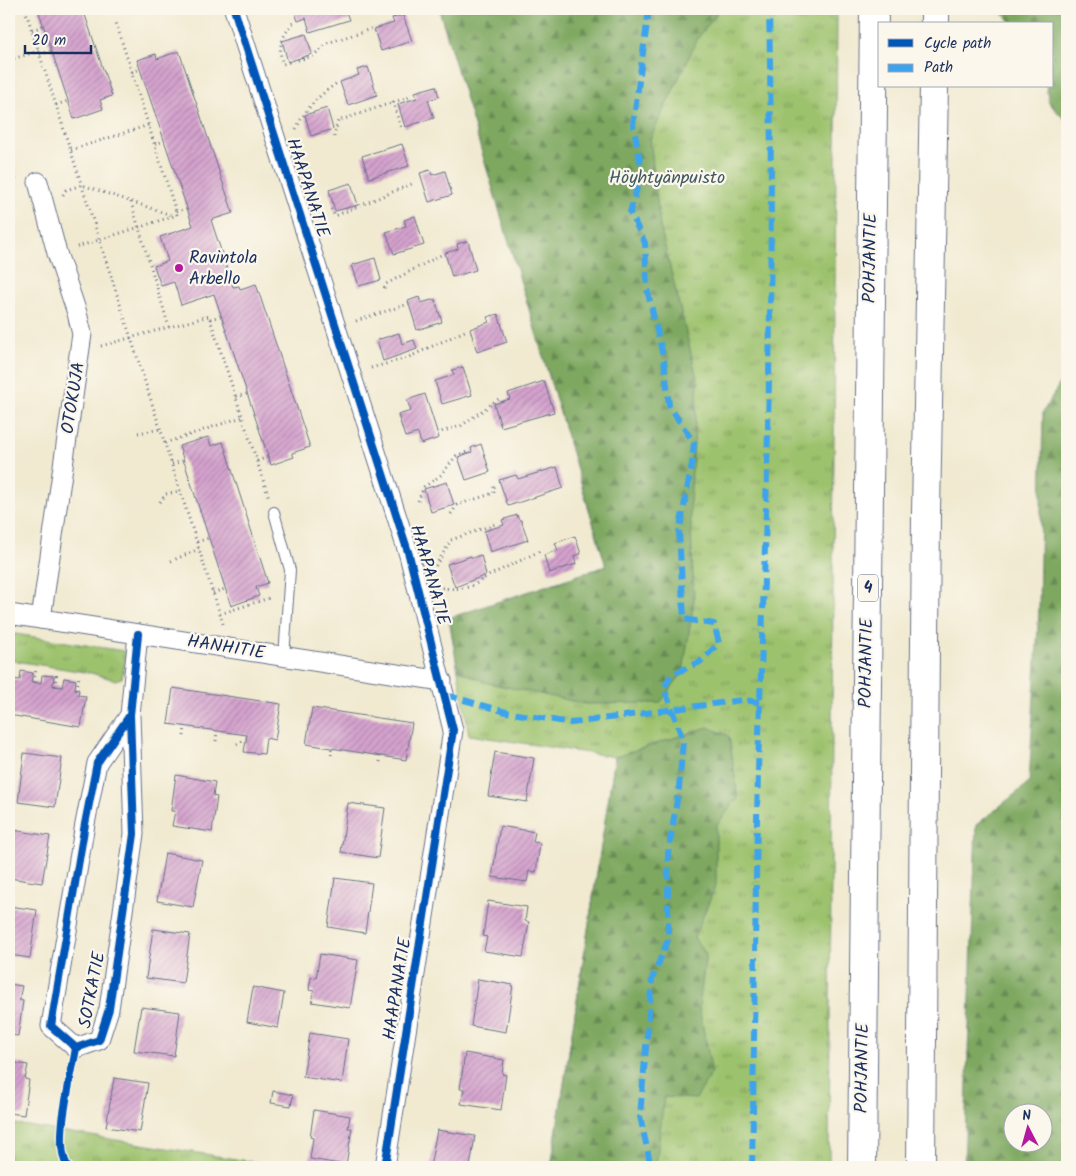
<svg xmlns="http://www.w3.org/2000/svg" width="1076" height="1176" viewBox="0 0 1076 1176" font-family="Kalam,sans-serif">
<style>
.grass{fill:url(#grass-tufts);stroke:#5c7866}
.forest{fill:url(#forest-firs);stroke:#4c6c5f;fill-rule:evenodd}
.building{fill:url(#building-hatch)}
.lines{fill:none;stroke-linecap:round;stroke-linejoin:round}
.lane-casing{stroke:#667086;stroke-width:12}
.street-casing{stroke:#667086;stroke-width:21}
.highway-casing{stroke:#667086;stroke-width:30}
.path{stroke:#667086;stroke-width:3;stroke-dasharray:1 4;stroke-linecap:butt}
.lane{stroke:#fff;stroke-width:10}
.street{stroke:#fff;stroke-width:19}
.highway{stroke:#fff;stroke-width:28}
.quiet{stroke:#3da3ed;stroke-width:6;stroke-dasharray:12 6;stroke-linecap:butt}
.cycleway-casing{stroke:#fbf7ec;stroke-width:11}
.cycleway{stroke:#0057b8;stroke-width:8}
.poi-dot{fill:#b5179e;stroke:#fbf7ec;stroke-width:2}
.labels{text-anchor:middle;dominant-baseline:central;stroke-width:4.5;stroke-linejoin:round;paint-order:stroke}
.shield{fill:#fbf7ec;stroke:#5e6b89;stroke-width:1}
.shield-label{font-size:16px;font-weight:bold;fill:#1b2f5e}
.park-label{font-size:18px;fill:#425b62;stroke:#fbf7ec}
.street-label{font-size:18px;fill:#1b2f5e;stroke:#fbf7ec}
.poi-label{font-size:18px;fill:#1b2f5e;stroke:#fbf7ec;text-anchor:start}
</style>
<defs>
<pattern id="grass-tufts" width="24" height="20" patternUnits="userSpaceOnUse" patternTransform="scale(1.25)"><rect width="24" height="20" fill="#9dc26d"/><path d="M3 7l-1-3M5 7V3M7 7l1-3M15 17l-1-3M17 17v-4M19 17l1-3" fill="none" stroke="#7f9e5d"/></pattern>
<pattern id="forest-firs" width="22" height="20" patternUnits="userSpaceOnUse" patternTransform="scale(1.25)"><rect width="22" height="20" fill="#7ea860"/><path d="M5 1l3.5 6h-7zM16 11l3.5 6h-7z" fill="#668952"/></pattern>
<pattern id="building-hatch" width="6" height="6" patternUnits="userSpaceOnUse" patternTransform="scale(1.25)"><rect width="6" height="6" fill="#d5a3ce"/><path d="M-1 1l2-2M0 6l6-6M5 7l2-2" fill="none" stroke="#ac85aa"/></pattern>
</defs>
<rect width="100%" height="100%" fill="#fbf7ec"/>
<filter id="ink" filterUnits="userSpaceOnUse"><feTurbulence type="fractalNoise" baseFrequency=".02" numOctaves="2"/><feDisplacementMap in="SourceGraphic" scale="10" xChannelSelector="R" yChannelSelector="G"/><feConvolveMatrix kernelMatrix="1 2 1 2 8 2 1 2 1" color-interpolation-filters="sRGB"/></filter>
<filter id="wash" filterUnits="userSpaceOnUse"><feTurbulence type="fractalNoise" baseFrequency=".0096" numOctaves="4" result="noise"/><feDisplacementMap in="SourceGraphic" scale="20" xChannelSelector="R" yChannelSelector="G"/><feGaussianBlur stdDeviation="1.12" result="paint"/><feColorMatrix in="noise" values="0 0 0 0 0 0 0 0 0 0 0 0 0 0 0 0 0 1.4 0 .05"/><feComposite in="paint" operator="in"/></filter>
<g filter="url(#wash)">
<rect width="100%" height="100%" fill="#f1ead1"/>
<g class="grass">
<polygon points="439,9 837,9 829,1167 551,1167 615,757 469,735 449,618 606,566"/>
<polygon points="9,633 124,651 126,656 122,678 115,680 91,673 9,660"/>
<polygon points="9,1123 286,1167 9,1167"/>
</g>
<g class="forest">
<polygon points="439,9 720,9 698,38 650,139 660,226 698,382 690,503 694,600 683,672 660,703 586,704 488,683 458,670 449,618 606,566"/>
<polygon points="999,9 1067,9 1067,122 1049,103 1046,86 1052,86 1052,24 1012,24"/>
<path d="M1067 371V1167H964L976 825 1029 783 1039 608 1043 412ZM1014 1114H1044V1144H1014Z"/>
<polygon points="708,727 729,736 738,798 716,826 716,885 694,938 706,954 699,1007 712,1072 696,1099 664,1097 656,1167 551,1167 615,757"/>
</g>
<g id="blocks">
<g class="building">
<polygon points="38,9 83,9 112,96 100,100 103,109 74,119"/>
<polygon points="294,9 345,9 349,20 310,32 306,18 298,21"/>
<polygon points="403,15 412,41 381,51 374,29 394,23 392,18"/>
<polygon points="306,34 312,54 288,62 282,41"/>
<polygon points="179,51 233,213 211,220 233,287 239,286 240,289 256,284 310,447 292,453 294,457 271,465 214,294 181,305 174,282 161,286 154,266 168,261 160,237 193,226 137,60 156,54 157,59"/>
<polygon points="368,67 377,95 348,105 340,82 359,75 357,70"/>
<polygon points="436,86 439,97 428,100 434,118 405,127 398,104 417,98 415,92"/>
<polygon points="327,108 333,129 311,136 305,115"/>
<polygon points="402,144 409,166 369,178 362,156"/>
<polygon points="430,170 432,175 445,171 452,195 429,202 420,173"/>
<polygon points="351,183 358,205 335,211 329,190"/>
<polygon points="415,216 424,245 394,254 386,232 406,226 404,220"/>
<polygon points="468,241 476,270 452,277 445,253 458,249 457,244"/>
<polygon points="375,258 381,280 359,286 352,265"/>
<polygon points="419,297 421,303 435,299 442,322 417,330 408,301"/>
<polygon points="498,314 507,342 477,352 470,329 489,322 487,317"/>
<polygon points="399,333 402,344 414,340 417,349 383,361 377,340"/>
<polygon points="463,367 472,395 442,404 435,381 454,375 452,370"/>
<polygon points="544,381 554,412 501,427 494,404 510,399 508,393"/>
<polygon points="425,394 439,438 421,444 418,433 405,437 398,415 411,411 407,400"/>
<polygon points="208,437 211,446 223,442 268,583 256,587 259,596 231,606 179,446"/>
<polygon points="481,444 490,472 466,480 458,457 472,452 471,448"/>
<polygon points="557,467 563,488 508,506 499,480 516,475 518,479"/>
<polygon points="447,482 454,505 431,512 424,489"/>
<polygon points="517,515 519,520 521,520 528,540 490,552 484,531 504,525 502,520"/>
<polygon points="575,536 581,554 574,556 576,564 549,573 544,555 558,550 555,543"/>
<polygon points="481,555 486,575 455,587 447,564 471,556 472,558"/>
<polygon points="9,670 12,670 11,679 13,679 20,680 21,671 33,673 31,682 41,683 42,675 54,676 53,686 62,687 64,678 76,680 75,689 79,690 78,695 86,696 81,727 9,715"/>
<polygon points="173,688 281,704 275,740 266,738 264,754 244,752 247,735 168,724"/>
<polygon points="312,708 412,723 406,760 306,744"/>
<polygon points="495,752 534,758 527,802 488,796"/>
<polygon points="24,753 62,758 55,807 18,802"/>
<polygon points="176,775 215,782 213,796 217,797 212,832 172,826 175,811 171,811"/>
<polygon points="348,803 385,808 378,858 341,852"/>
<polygon points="500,826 535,832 533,842 540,843 536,872 529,871 527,882 492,877"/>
<polygon points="13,830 50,836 42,883 9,878 9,844 11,845"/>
<polygon points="165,853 202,860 193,907 157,901"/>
<polygon points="335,878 372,883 365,933 328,927"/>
<polygon points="488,901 527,907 525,921 529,922 523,957 484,951 487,937 483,936"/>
<polygon points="9,906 37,910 30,958 9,955"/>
<polygon points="153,929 190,934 183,983 146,978"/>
<polygon points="320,954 358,960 350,1008 312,1002 314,991 309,990 311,977 316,978"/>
<polygon points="478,979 513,985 506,1032 471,1026"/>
<polygon points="9,984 22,986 19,1000 23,1001 18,1036 9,1035"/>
<polygon points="253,987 284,993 278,1028 247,1022"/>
<polygon points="141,1007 180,1012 174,1056 134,1051"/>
<polygon points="310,1033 348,1039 342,1083 303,1077"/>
<polygon points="465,1053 504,1060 502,1074 506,1075 501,1110 461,1104 464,1089 460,1089"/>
<polygon points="9,1062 28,1065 25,1079 29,1080 24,1115 9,1113"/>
<polygon points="114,1078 148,1083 140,1132 106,1127"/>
<polygon points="273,1091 293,1095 291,1106 271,1103"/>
<polygon points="314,1110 350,1116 348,1128 352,1128 346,1165 310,1159 313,1138 310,1137"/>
<polygon points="437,1130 475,1136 470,1167 430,1167"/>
</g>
</g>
</g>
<g filter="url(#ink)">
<use href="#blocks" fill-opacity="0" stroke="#667086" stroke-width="1"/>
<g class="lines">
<g class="lane-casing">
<polyline id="lane" points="274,512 290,570 284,657"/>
</g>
<g class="street-casing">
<g id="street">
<polyline points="234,9 409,555 453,730 385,1167"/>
<polyline points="38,182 57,253 77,313 82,334 41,619"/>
<polyline points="9,614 442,681"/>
<polyline points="130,715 134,834 109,1009 99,1040 76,1048 51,1026 85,824 97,763 130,715 138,634"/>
</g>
</g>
<g class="highway-casing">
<g id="highway">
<polyline points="935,24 935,9"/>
<polyline points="862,1167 874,9"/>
<polyline points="921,1167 926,512 934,86"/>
</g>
</g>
<g class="path">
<polyline points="25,9 224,627"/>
<path d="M293 23C282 36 277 48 283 64L313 56 327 43 371 29"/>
<polyline points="32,30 43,26"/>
<polyline points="40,54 52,51"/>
<polyline points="9,60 39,51"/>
<polyline points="132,72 140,69"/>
<polyline points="393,102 401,128"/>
<polyline points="56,105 68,101"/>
<path d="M296 129C306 108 318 96 337 83"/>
<polyline points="334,137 338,121 412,96"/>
<polyline points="155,144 164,141"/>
<polyline points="71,150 149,125"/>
<polyline points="12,169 17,183"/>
<polyline points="63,195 66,190 82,185 174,216"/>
<polyline points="131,202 169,327"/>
<polyline points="331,209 335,216 414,183"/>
<polyline points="176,212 187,209"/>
<polyline points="77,247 177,215 116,23"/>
<polyline points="384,288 386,284 441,255"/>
<polyline points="210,319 221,316"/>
<polyline points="356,321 405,305"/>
<polyline points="101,346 209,316 269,498"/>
<polyline points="371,368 407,358 467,330"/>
<polyline points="236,397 247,394"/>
<polyline points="138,433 161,429"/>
<polyline points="437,433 461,426 500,398"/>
<polyline points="165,443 242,417"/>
<polyline points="257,461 268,457"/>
<polyline points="172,464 183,461"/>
<polyline points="418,501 424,487 441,475 456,456 469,451"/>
<polyline points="160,502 166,494 181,491"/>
<polyline points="451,514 457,505 494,493 494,483"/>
<polyline points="197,542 209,538"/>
<polyline points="171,561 199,549"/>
<polyline points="433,570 451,540 498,523"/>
<path d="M437 587C451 590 472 590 482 579L540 551"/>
<polyline points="213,593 225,589"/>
<polyline points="220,614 272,597"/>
<polyline points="13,679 15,666"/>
<polyline points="34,682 36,669"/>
<polyline points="55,686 57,672"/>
<polyline points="77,689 79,676"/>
<polyline points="184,736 185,726"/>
<polyline points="216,741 217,731"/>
<polyline points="237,744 246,739"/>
<polyline points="331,755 332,748"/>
<polyline points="380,762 381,756"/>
</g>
<use href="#lane" class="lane"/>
<use href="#street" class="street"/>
<use href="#highway" class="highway"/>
<g class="quiet">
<polyline points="649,9 633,124 642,171 630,212 645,243 647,289 664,360 669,406 694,443 692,464 679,533 684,619 714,624 719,643 700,662 671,675 664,688 683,740 679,788 668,854 668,940 652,979 640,1116 651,1167"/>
<polyline points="446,695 506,712 571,723 742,700 760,702"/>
<path d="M752 1167C755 1012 755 857 760 701 768 471 774 240 769 9"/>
</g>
<g class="cycleway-casing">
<g id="cycleway">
<polyline points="234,9 409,555 453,730 385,1167"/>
<polyline points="130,715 134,834 109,1009 99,1040 76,1048 51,1026 85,824 97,763 130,715 138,634"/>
<path d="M68 1167C52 1144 72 1076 76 1048"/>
</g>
</g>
<use href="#cycleway" class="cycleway"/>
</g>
</g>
<circle class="poi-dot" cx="179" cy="268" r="5"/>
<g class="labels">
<rect class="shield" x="858" y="574.5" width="20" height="27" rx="4"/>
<g class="shield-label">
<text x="868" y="588">4</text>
</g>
<g class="park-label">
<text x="667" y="178">Höyhtyänpuisto</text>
</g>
<g class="street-label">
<text transform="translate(307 188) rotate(72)">HAAPANATIE</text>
<text transform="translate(871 258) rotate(-89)">POHJANTIE</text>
<text transform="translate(74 398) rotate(-81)">OTOKUJA</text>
<text transform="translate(429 575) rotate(74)">HAAPANATIE</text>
<text transform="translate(226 648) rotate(9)">HANHITIE</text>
<text transform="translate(867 663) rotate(-89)">POHJANTIE</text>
<text transform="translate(398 989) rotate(-81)">HAAPANATIE</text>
<text transform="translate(93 990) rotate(-79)">SOTKATIE</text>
<text transform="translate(863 1068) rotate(-89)">POHJANTIE</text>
</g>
<g class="poi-label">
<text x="189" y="258">Ravintola<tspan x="189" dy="21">Arbello</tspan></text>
</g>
</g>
<rect width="1076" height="1176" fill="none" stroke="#fbf7ec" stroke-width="30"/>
<rect x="878" y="22" width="175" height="65" fill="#fbf7ec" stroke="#a1a7b3"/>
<rect x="888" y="39" width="25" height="8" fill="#0057b8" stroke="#a1a7b3"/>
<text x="924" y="48" font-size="15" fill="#1b2f5e">Cycle path</text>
<rect x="888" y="64" width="25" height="8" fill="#3da3ed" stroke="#a1a7b3"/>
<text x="924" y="72" font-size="15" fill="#1b2f5e">Path</text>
<g transform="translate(1028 1128) rotate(354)"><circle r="24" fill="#fbf7ec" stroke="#a1a7b3"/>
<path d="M0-4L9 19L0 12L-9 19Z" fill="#b5179e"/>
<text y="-8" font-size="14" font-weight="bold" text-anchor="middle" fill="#1b2f5e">N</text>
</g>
<path d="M25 45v8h66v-8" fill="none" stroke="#1b2f5e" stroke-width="2.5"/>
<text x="32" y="45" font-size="15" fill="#1b2f5e" stroke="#fbf7ec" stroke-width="4" paint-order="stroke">20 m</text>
</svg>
